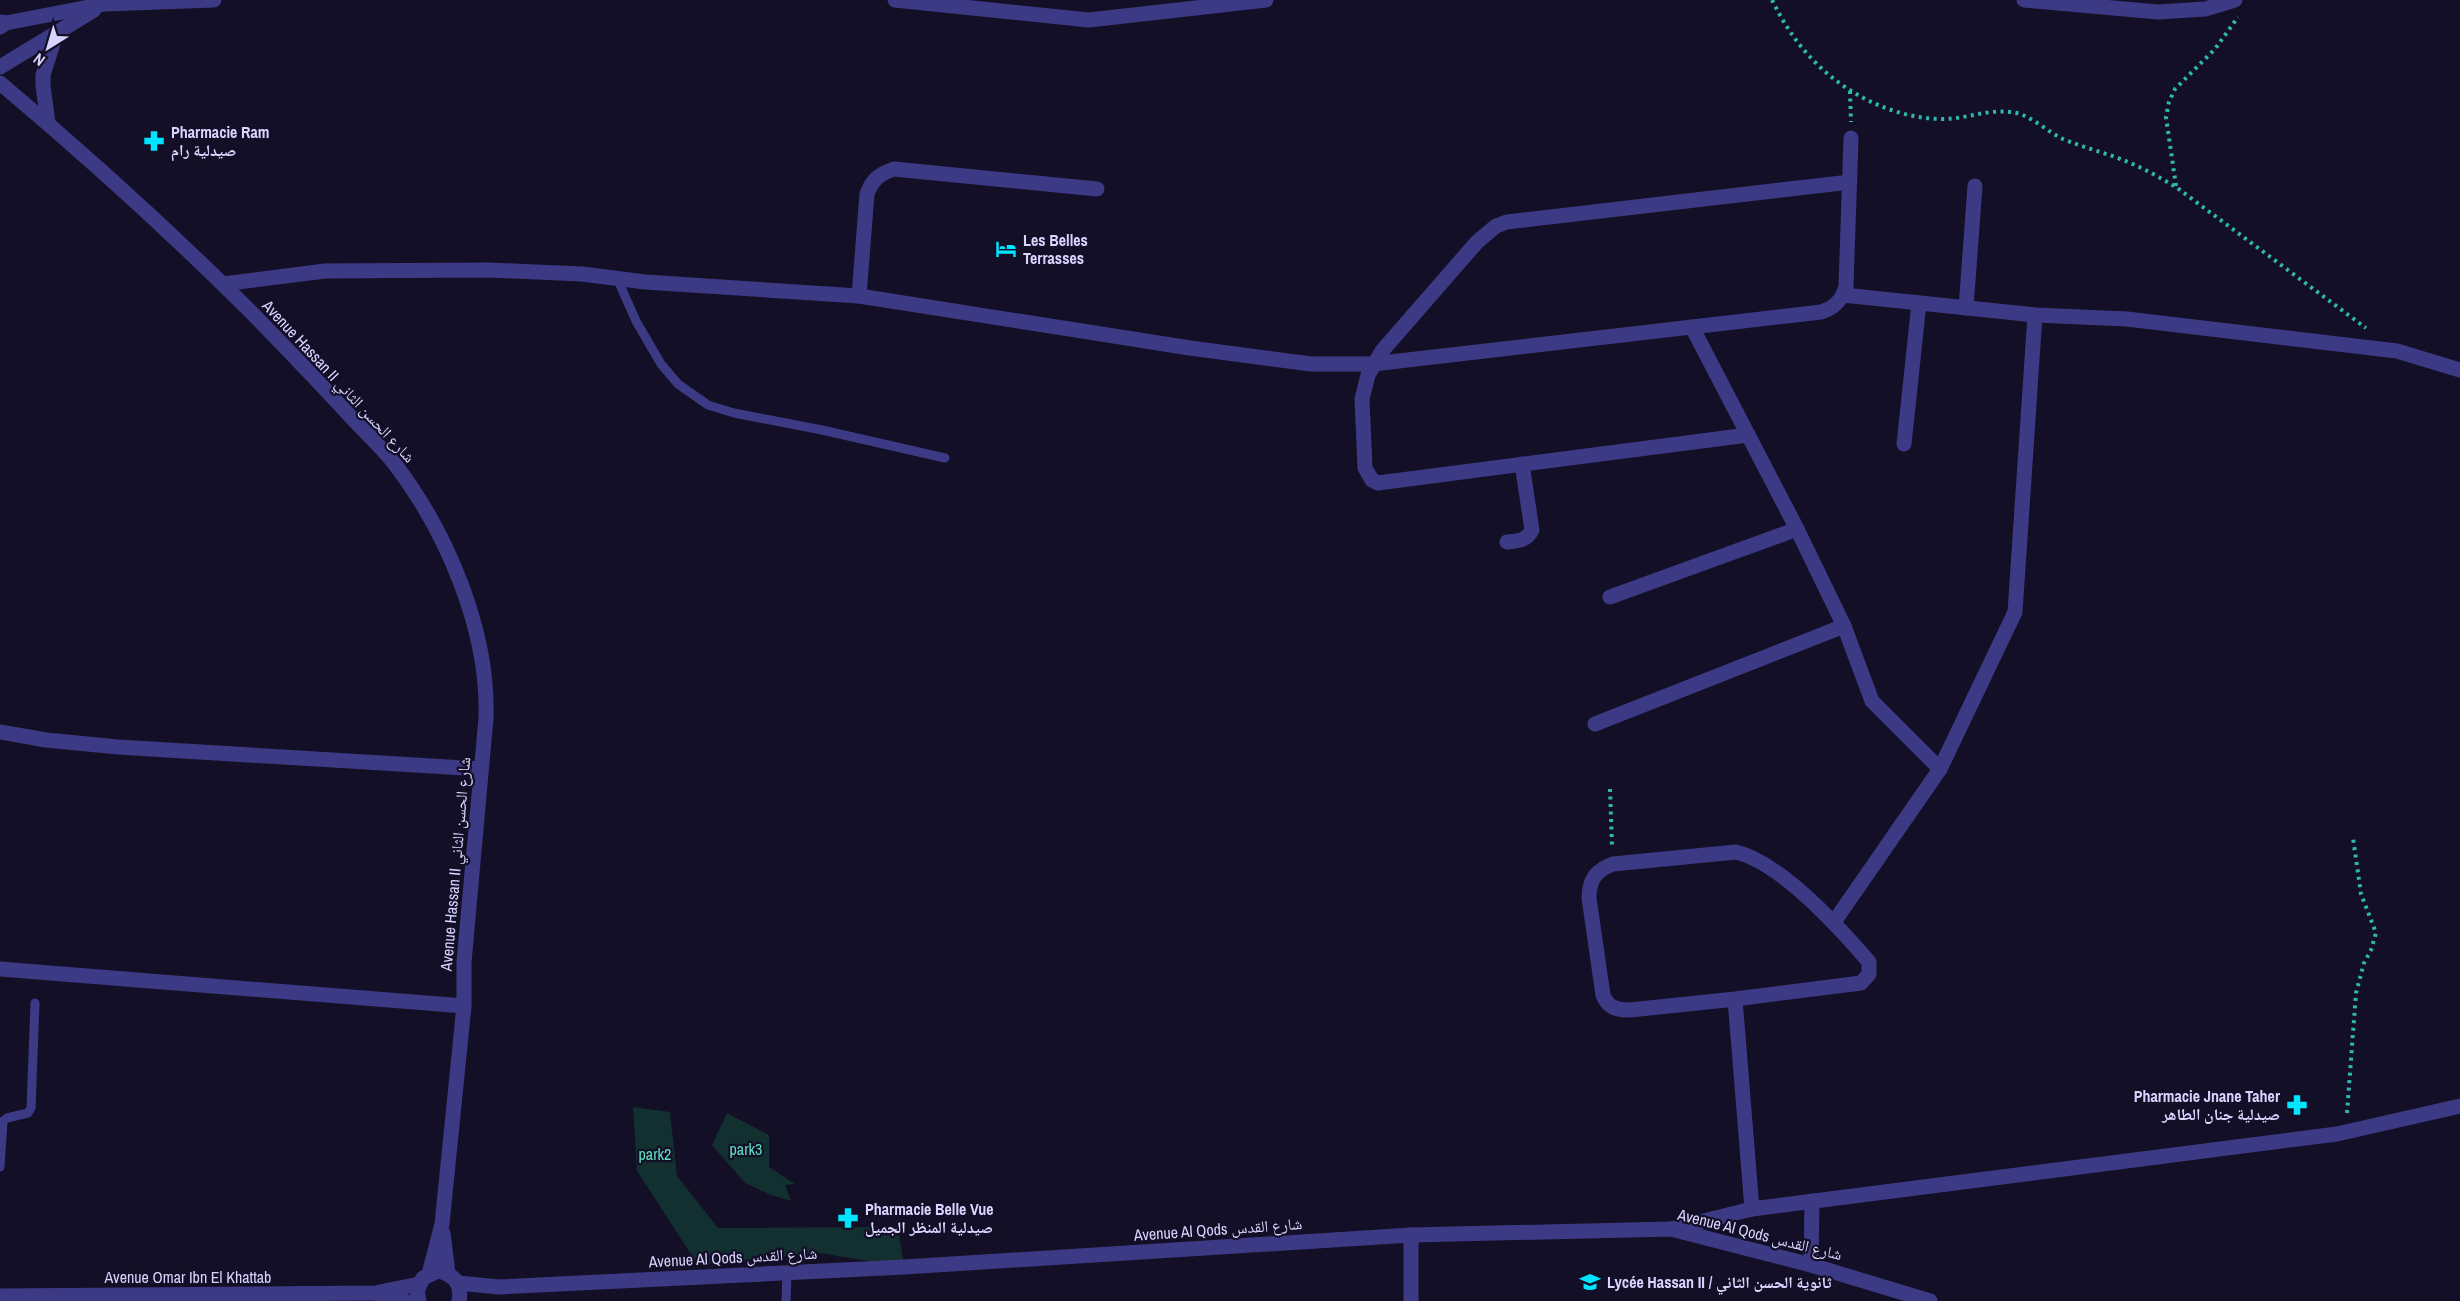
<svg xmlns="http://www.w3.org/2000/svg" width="2460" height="1301" viewBox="0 0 2460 1301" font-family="'Archivo Narrow','Noto Naskh Arabic',sans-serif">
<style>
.green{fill:#12302f}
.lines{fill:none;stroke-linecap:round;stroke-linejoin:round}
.path{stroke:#2fb8b0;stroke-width:4;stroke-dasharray:3 4.5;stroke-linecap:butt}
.service{stroke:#3d3a85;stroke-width:9}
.minor{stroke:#3d3a85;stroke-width:15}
.tertiary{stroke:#3d3a85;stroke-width:15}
.labels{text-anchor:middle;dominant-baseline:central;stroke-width:4.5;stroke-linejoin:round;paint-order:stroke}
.poi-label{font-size:16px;font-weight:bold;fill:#d9d4ff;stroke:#130f26;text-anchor:start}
.street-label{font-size:16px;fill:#d9d4ff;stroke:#130f26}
.park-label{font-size:16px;fill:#5fe0c0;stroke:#130f26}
</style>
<rect width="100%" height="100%" fill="#130f26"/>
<g class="green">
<polygon points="633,1107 670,1112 677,1176 718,1228 898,1227 904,1267 820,1253 698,1265 637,1171"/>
<polygon points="727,1113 769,1135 769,1167 795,1184 785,1185 791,1201 771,1195 745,1183 712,1145"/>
</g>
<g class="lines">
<g class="path">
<path d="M1772 0C1781 18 1791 35 1804 50 1837 90 1891 119 1943 119 1966 119 1987 109 2011 112 2030 114 2046 131 2063 139 2084 148 2107 153 2128 162 2145 169 2161 178 2176 187L2366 328"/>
<polyline points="1850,91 1851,122"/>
<polyline points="2176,186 2166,117 2169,102 2175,89 2215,49 2238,17"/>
<polyline points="1610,789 1612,846"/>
<polyline points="2347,1113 2356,993 2364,963 2371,950 2376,933 2361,894 2353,838"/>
</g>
<g class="service">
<polyline points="617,278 636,321 661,364 678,384 708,405 734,413 822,430 945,458"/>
<polyline points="0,1167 3,1121 7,1118 28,1113 31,1108 35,1003"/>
<polyline points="786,1301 787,1273"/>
</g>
<g class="minor">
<polyline points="895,0 1089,20 1266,0"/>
<polyline points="2024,0 2158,12 2205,9 2235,0"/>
<polyline points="0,27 6,23 105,4 214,0"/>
<polyline points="0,67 94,10"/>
<path d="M223 284 325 271 489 270 582 274 645 282 859 296 1190 348 1311 364H1373L1821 312C1835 308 1842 300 1846 286L1851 138"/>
<polyline points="1843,295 2035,315 2127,319 2397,351 2460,370"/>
<path d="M859 296 867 194C872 180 879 174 894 169L1097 189"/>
<polyline points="1966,308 1975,186"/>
<polyline points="1692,327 1797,529 1844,626 1872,701 1940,769"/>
<polyline points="1748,435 1378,483 1372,480 1365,468 1362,399 1368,375 1382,351 1477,242 1496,226 1507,222 1850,182"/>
<polyline points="1904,444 1919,303"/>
<path d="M1507 542C1517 541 1527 541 1532 530L1522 464"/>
<polyline points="1610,597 1797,529"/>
<polyline points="1595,724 1844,626"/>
<polyline points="0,732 46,740 118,747 481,769"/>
<polyline points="1834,922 1940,769 2015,612 2035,315"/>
<polyline points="0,969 464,1006"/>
<path d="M1735 999 1630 1010C1617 1010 1608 1008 1603 995L1589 898C1589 880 1596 870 1613 864L1736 852C1781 863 1839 927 1869 962V974L1861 983 1735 999 1752 1209"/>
<polyline points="1671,1229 1752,1209 2337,1134 2460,1106"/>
<polyline points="1411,1235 1411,1301"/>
<polyline points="1811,1265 1812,1201"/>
</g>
<g class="tertiary">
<polyline points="0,22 6,23"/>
<path d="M0 83C88 157 173 234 254 315 287 349 319 382 351 417 365 432 381 447 394 463 447 532 489 631 486 718L464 962V1006L442 1224 429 1274"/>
<polyline points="48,123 43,86 43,75 56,34"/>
<polyline points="443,1233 448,1273"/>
<polyline points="458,1283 499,1287 904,1267 1411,1235 1671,1229 1811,1265 1930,1301"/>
<polyline points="378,1294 405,1301"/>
<polyline points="0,1296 375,1293 419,1284"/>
<path d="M419 1301 417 1291 423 1278 438 1271C455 1275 462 1284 459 1301"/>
</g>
</g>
<defs>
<g id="pharmacy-bare" transform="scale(1.62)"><path d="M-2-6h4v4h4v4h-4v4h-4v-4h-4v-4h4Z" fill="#00e5ff" stroke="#130f26" stroke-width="2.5" paint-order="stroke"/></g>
<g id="hotel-bare" transform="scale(1.62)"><path d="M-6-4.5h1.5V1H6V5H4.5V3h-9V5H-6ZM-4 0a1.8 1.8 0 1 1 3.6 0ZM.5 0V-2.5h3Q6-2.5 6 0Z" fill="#00e5ff" stroke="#130f26" stroke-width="2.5" paint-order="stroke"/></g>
<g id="school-bare" transform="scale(1.62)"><path d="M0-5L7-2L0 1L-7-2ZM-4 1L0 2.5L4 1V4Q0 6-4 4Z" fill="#00e5ff" stroke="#130f26" stroke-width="2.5" paint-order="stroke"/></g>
</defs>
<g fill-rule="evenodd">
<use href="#pharmacy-bare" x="154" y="141"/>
<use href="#hotel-bare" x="1006" y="249"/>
<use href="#pharmacy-bare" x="2297" y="1105"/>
<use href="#pharmacy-bare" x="848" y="1218"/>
<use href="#school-bare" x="1590" y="1282"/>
</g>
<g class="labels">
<g class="poi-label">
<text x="171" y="132">Pharmacie Ram<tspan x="171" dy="18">صيدلية رام</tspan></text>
<text x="1023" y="240">Les Belles<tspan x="1023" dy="18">Terrasses</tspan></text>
<text x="2280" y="1096" text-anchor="end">Pharmacie Jnane Taher<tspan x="2280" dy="18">صيدلية جنان الطاهر</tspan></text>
<text x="865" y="1209">Pharmacie Belle Vue<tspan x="865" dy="18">صيدلية المنظر الجميل</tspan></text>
<text x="1607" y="1282">Lycée Hassan II / ثانوية الحسن الثاني</text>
</g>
<g class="street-label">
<text transform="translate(339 381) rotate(47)">Avenue Hassan II شارع الحسن الثاني</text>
<text transform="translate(455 864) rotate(-85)">Avenue Hassan II شارع الحسن الثاني</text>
<text transform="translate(1218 1229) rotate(-4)">Avenue Al Qods شارع القدس</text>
<text transform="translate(1760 1234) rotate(14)">Avenue Al Qods شارع القدس</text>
<text transform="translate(733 1257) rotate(-3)">Avenue Al Qods شارع القدس</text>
<text x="188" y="1277">Avenue Omar Ibn El Khattab</text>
</g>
<g class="park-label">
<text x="746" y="1149">park3</text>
<text x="655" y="1154">park2</text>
</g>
</g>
<g transform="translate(48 48) rotate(217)" stroke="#130f26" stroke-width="4.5" paint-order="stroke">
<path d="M0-4.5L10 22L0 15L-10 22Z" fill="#d9d4ff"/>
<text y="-9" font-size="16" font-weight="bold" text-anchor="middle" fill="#d9d4ff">N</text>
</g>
</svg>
